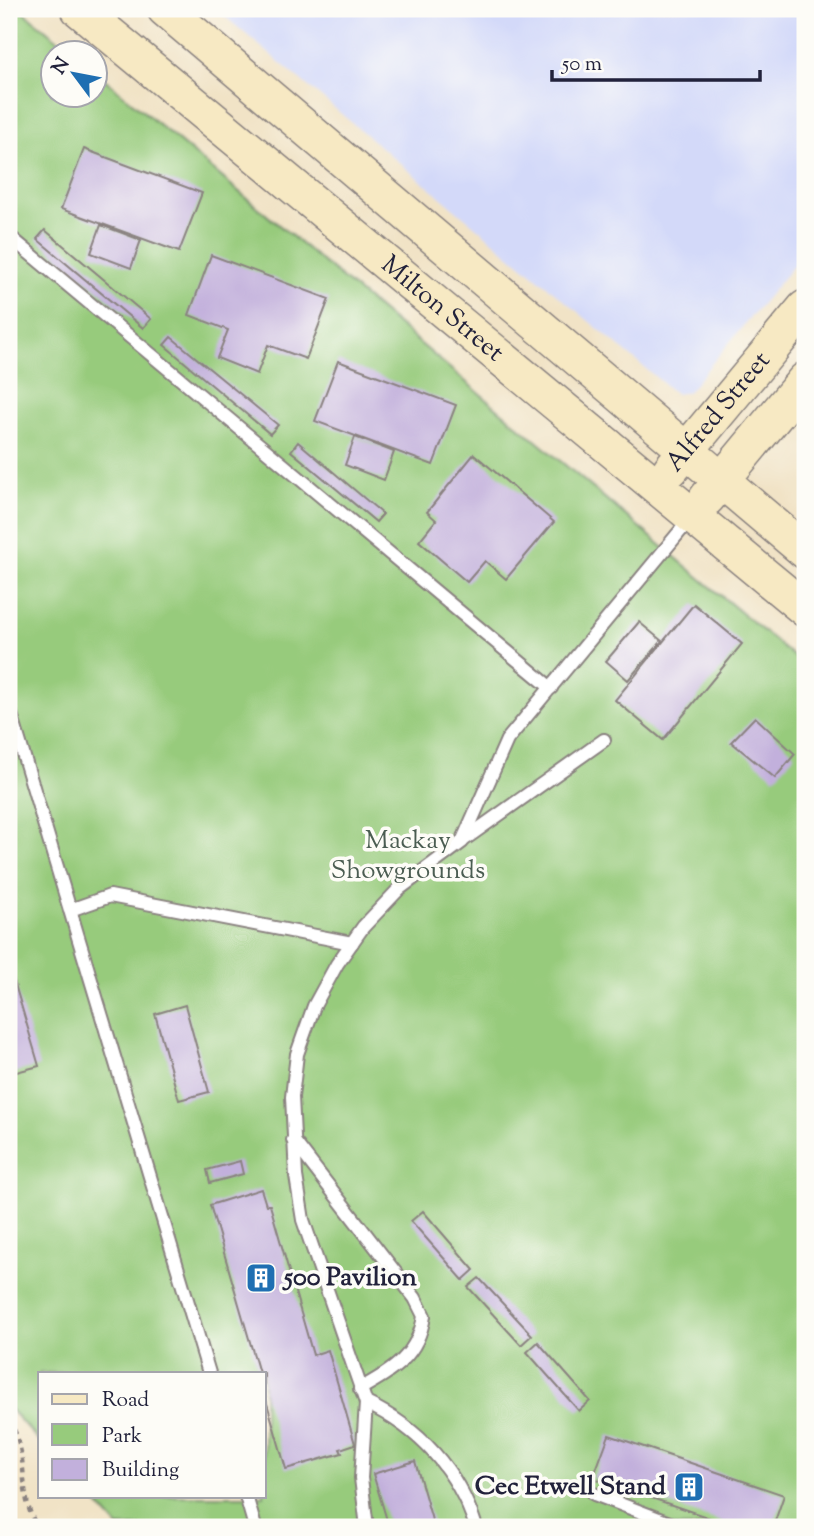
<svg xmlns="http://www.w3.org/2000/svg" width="814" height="1536" viewBox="0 0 814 1536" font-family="'Sorts Mill Goudy',serif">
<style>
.built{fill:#d3d9f9}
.green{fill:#97cb7c;stroke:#5c765c;stroke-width:2}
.building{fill:#c2b0dc}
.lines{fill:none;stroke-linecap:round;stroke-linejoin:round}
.lane-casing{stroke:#8a8280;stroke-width:16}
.secondary-casing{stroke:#8a8280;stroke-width:38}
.path{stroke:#8a8280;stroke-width:4.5;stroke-dasharray:5 5;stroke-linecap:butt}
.lane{stroke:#fff;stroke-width:12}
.secondary{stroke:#f7e9c3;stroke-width:35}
.labels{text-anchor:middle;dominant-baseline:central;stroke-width:7;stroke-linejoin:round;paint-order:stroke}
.street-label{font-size:26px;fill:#22223b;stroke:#fdfcf7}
.park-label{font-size:26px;fill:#4b5d52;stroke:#fdfcf7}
.poi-label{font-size:26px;font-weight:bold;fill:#22223b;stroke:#fdfcf7;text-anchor:start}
</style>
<rect width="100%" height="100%" fill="#fdfcf7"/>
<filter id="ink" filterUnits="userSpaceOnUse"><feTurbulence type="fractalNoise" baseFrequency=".0143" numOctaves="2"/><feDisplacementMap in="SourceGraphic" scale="14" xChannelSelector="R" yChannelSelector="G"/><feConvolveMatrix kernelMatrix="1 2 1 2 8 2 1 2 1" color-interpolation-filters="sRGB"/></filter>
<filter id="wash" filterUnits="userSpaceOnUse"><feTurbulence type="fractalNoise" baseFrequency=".00686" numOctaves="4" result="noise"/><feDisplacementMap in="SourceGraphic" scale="28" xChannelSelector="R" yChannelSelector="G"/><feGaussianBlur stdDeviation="1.57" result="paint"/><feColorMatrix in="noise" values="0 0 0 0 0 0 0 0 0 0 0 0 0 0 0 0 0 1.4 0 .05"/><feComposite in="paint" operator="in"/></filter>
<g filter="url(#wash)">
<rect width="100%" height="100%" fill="#f1e3c6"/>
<polygon class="built" points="216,9 805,9 805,252 688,392 676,394"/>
<polygon class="green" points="9,9 20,9 73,52 52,52 52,94 94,94 95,71 805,666 805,1527 118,1527 90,1496 264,1496 264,1373 40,1373 40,1442 9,1408"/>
<g id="blocks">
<g class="building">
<polygon points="84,149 202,193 179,252 61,209"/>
<polygon points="101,225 141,240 131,268 91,253"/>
<polygon points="45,230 151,319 143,328 37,239"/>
<polygon points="211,255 329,299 306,359 268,345 257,374 217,358 228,330 189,315"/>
<polygon points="171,337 278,425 270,434 164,345"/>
<polygon points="338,361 456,405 433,465 315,421"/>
<polygon points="355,437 394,452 384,480 345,465"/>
<polygon points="298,442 383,514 376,522 291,451"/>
<polygon points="474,454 554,522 506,579 485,561 467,582 419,541 436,520 427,512"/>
<polygon points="694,604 742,644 663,740 615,700"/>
<polygon points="639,622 662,641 628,680 606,661"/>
<polygon points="755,717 795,754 775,778 731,742"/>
<polygon points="9,964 39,1066 9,1074"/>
<polygon points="185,1005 209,1092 179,1100 155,1014"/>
<polygon points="240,1161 243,1174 210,1183 207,1170"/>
<polygon points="261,1189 266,1205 270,1205 313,1355 328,1350 355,1444 340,1449 342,1453 286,1469 264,1393 264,1373 259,1373 210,1205"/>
<polygon points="423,1211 474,1270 463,1280 411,1221"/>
<polygon points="479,1278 532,1335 521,1345 468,1287"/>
<polygon points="538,1342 590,1401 579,1411 527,1352"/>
<polygon points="609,1435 784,1495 773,1527 736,1527 593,1478"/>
<polygon points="415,1461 434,1527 389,1527 373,1474"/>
</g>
</g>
</g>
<g filter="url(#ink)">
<use href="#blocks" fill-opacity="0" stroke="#8a8280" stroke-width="2"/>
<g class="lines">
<g class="lane-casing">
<g id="lane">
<polyline points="9,236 551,688"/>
<polyline points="9,707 209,1373"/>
<polyline points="462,841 604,740"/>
<polyline points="70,910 110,896 352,943"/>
<path d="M293 1140 415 1298 424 1316C418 1356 393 1370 360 1389"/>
<polyline points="366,1403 361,1478 367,1527"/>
<polyline points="594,1494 680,1527"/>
<polyline points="246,1496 255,1527"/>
<path d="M476 1527C458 1470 419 1428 366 1403L303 1220 296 1176 292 1097 297 1054 314 1006 337 964 363 927 399 889 462 842 507 740 691 518"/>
</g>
</g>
<g class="secondary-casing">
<g id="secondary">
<path id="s1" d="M79 9 805 609"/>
<polyline points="165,9 805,551"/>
<path id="s2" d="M671 469 805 308"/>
<polyline points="707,498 805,380"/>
</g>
</g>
<path class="path" d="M9 1421C31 1452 16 1497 38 1527"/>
<use href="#lane" class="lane"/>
<use href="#secondary" class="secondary"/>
</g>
</g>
<defs>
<g id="building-square" transform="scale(1.575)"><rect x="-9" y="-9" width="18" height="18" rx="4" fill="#1f6fb2" stroke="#fdfcf7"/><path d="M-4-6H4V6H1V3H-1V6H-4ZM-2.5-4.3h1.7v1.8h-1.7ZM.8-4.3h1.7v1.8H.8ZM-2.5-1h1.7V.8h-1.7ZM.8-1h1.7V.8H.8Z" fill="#fff"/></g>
</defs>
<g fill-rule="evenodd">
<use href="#building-square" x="261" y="1278"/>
<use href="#building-square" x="689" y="1487"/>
</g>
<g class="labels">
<g class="street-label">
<text stroke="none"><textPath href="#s1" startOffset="471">Milton Street</textPath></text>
<text stroke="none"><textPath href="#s2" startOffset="74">Alfred Street</textPath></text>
</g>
<g class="park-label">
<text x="408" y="841">Mackay<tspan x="408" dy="30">Showgrounds</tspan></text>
</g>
<g class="poi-label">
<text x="284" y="1278">500 Pavilion</text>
<text x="666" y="1487" text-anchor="end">Cec Etwell Stand</text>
</g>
</g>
<rect width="814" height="1536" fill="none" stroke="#fdfcf7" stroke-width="35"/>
<rect x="38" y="1372" width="228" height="126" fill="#fdfcf7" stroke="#a5a5ac" stroke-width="2"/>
<rect x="52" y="1394" width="35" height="10" fill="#f7e9c3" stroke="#a5a5ac" stroke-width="2"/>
<text x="102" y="1406" font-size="21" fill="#22223b">Road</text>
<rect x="52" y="1424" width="35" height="21" fill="#97cb7c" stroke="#a5a5ac" stroke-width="2"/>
<text x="102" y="1442" font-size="21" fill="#22223b">Park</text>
<rect x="52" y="1459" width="35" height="21" fill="#c2b0dc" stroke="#a5a5ac" stroke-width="2"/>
<text x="102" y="1476" font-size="21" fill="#22223b">Building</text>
<g transform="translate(74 74) rotate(302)"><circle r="33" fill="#fdfcf7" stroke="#a5a5ac" stroke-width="2"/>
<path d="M0-5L12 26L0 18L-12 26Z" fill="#1f6fb2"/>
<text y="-10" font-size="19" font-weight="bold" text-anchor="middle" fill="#22223b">N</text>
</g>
<path d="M552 70v10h208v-10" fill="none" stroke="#22223b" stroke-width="3.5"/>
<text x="562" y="70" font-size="21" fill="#22223b" stroke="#fdfcf7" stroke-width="5" paint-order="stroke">50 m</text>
</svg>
